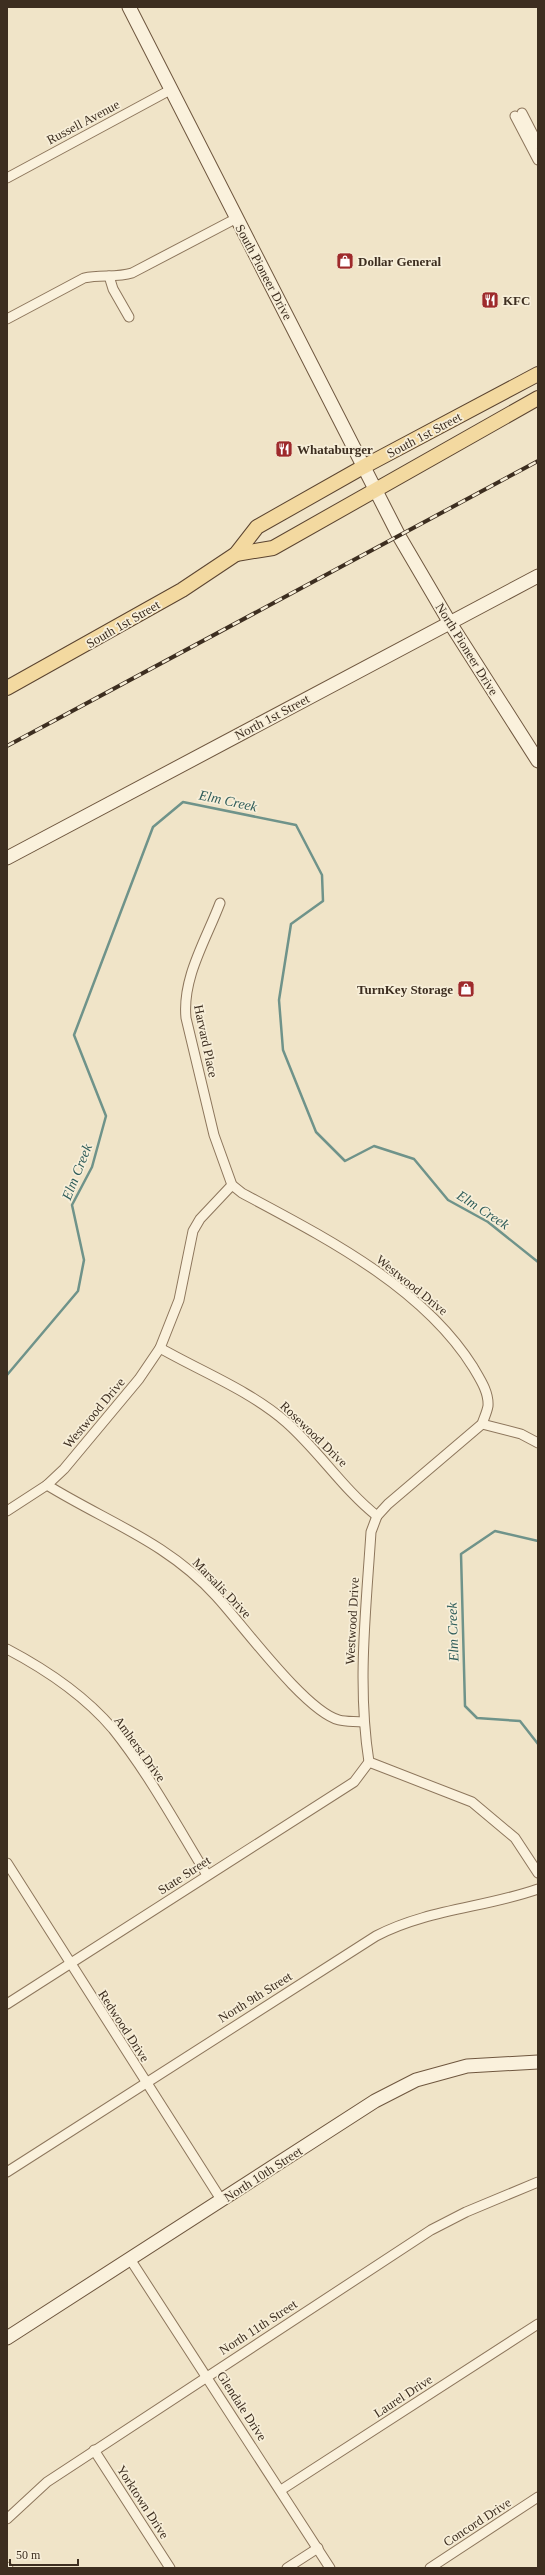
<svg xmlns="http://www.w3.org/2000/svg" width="545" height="2575" viewBox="0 0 545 2575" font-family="Georgia,serif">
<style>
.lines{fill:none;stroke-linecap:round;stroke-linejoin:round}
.stream{stroke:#6f938a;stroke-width:2.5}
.street-casing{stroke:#8d765c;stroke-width:11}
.secondary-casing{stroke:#6f573f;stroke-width:15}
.primary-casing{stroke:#5b4430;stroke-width:16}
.street{stroke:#faf1dc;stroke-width:9}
.secondary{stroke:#faf1dc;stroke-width:13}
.primary{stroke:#f3d9a0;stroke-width:14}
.rail-casing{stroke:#3d2e20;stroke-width:4}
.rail{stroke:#f7eed8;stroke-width:2.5;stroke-dasharray:8;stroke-linecap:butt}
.labels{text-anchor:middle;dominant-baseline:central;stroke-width:3.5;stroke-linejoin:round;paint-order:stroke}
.street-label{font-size:13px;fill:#3d2e20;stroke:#f7eed8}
.poi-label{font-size:13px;font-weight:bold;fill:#3d2e20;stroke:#f7eed8;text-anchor:start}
.water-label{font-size:14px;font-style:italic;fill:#2f5d5a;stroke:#f7eed8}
</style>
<rect width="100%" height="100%" fill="#f0e4c8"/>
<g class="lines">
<g class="stream">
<polyline points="7,1375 78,1291 84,1260 72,1205 92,1167 106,1116 74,1035 153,827 183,802 296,825 322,875 323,901 291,924 279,1000 283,1050 316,1132 345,1161 374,1146 414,1159 448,1200 488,1222 538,1262"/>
<polyline points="538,1541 495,1531 461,1554 465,1706 477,1718 520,1721 538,1744"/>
</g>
<g class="street-casing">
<g id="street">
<polyline points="522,113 538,144"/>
<polyline points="515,116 538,160"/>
<polyline points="7,178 172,89"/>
<polyline points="109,276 113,289 129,317"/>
<path d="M7 319 84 278C100 274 116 278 132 273L235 219"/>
<path d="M220 903C206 940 182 978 186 1018L214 1135 232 1185 242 1193C324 1237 422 1286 473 1367 480 1379 489 1392 488 1406 487 1412 484 1418 482 1424L388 1504 377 1516 371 1532C366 1610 357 1685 369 1762L472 1802 515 1838 538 1873"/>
<path d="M160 1348C202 1372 249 1390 286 1422 319 1451 343 1489 377 1516"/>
<polyline points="482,1424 521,1434 538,1443"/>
<path d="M47 1485C107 1522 167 1542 216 1596 242 1624 305 1711 339 1720 346 1722 355 1721 363 1722"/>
<polyline points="7,1511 47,1485 64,1469 139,1379 160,1348 179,1300 193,1231 200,1219 232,1185"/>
<path d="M7 1649C45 1669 85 1696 113 1729 149 1774 177 1826 207 1875"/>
<polyline points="7,1863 222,2201"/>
<polyline points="7,2004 354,1782 369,1762"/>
<path d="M7 2172 376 1936C428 1909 484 1908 538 1889"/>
<polyline points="130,2259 330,2568"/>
<polyline points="94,2450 170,2568"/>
<polyline points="281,2490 538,2324"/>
<polyline points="7,2519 47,2482 431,2230 466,2212 538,2182"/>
<polyline points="7,2567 8,2568"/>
<polyline points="287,2568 318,2548"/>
<polyline points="430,2568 538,2497"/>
</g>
</g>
<g class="secondary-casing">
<g id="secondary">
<polyline points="129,7 399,536 450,623 538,761"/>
<polyline points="7,858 538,576"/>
<polyline points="7,2338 375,2101 416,2080 467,2066 538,2062"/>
</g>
</g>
<g class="primary-casing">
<g id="primary">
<polyline points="236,554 273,548 538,398"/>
<polyline points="7,688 182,590 236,554 257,527 363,467 538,374"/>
</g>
</g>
<use href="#street" class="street"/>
<use href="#secondary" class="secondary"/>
<use href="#primary" class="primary"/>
<g class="rail-casing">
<polyline id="rail" points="7,746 538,461"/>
</g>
<use href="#rail" class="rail"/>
</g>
<defs>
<g id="shop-square" transform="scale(0.9)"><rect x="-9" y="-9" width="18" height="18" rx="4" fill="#9e2a2b" stroke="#f7eed8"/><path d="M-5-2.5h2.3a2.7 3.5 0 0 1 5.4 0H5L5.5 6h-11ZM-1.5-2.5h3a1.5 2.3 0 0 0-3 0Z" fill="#fff"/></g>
<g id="restaurant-square" transform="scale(0.9)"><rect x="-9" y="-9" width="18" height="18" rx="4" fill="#9e2a2b" stroke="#f7eed8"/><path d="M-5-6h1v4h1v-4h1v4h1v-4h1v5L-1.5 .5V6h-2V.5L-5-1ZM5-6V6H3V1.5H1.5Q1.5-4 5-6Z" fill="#fff"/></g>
</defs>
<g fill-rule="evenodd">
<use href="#shop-square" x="345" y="261"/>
<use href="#restaurant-square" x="490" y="300"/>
<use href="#restaurant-square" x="284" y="449"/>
<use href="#shop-square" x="466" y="989"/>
</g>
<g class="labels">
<g class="street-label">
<text transform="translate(83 122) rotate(-28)">Russell Avenue</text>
<text transform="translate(264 272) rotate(62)">South Pioneer Drive</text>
<text transform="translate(424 435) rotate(-28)">South 1st Street</text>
<text transform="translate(123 624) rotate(-30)">South 1st Street</text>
<text transform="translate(467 649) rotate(58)">North Pioneer Drive</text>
<text transform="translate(272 717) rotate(-28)">North 1st Street</text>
<text transform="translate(206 1041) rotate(78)">Harvard Place</text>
<text transform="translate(412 1285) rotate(39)">Westwood Drive</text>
<text transform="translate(94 1413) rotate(-50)">Westwood Drive</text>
<text transform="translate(314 1434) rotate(44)">Rosewood Drive</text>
<text transform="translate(222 1588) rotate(46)">Marsalis Drive</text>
<text transform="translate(352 1621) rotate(-87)">Westwood Drive</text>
<text transform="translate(140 1749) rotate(54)">Amherst Drive</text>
<text transform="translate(184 1875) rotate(-33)">State Street</text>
<text transform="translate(255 1997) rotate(-32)">North 9th Street</text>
<text transform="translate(124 2026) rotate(57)">Redwood Drive</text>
<text transform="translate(263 2174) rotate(-33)">North 10th Street</text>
<text transform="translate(258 2327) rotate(-33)">North 11th Street</text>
<text transform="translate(403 2396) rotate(-33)">Laurel Drive</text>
<text transform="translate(242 2406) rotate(57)">Glendale Drive</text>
<text transform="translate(143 2502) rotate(57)">Yorktown Drive</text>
<text transform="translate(477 2522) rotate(-33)">Concord Drive</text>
</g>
<g class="poi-label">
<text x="358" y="261">Dollar General</text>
<text x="503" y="300">KFC</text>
<text x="297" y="449">Whataburger</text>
<text x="453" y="989" text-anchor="end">TurnKey Storage</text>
</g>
<g class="water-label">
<text transform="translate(228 801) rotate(12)">Elm Creek</text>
<text transform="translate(77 1172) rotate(-68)">Elm Creek</text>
<text transform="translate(483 1210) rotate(33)">Elm Creek</text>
<text transform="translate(453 1632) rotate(-92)">Elm Creek</text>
</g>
</g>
<rect width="545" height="2575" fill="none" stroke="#3d2e20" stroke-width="16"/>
<path d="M10 2559v6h68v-6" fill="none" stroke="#3d2e20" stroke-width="2"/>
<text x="16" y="2559" font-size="12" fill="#3d2e20" stroke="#f7eed8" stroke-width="3" paint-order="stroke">50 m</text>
</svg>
